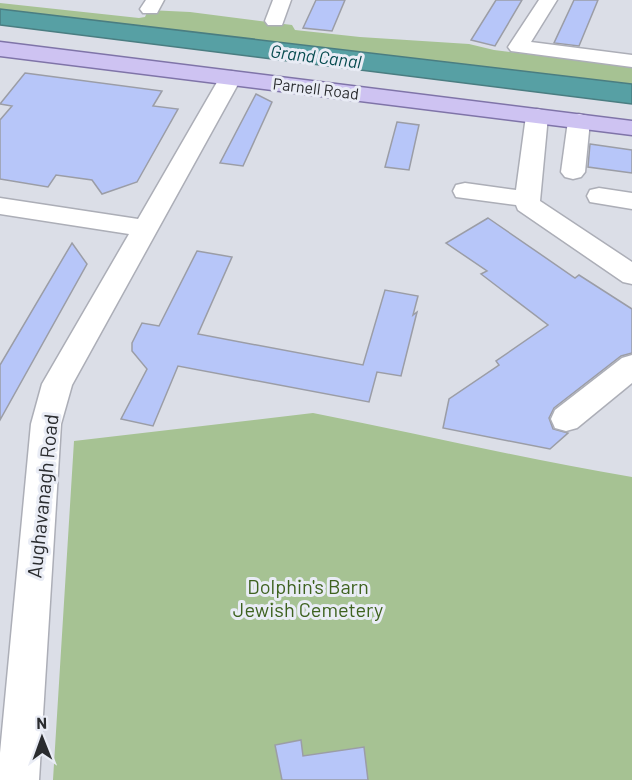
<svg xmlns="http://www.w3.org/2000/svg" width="632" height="780" viewBox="0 0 632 780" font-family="Barlow,sans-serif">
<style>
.green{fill:#a6c293}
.water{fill:#57a0a4;stroke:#4a7d81;stroke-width:1.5}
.building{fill:#b7c6f9;stroke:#9b9da6;stroke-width:1.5}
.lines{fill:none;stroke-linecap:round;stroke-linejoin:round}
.minor-casing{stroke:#acaeb7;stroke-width:3}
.major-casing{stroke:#7f74a8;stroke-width:3}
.minor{fill:#fff;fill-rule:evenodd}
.major{fill:#cec3f2;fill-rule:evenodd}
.labels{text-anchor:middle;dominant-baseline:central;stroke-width:6;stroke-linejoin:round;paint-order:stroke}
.far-street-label{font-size:16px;fill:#2a2c2f;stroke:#e9ecf5}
.far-water-label{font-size:18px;font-style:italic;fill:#074c50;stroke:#e9ecf5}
.street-label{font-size:20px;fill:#2a2c2f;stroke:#e9ecf5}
.park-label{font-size:20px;fill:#3e621f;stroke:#e9ecf5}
</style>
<rect width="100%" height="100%" fill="#dbdee7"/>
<g class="green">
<polygon points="0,3 139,18 145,17 148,10 190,12 292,25 295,30 360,37 469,44 494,50 626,66 632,67 632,84 0,9"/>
<path d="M313 413C420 434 525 459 632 477V780H53L74 441Z"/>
</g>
<polygon class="water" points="0,9 632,84 632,104 0,25"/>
<g class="building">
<polygon points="316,0 345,0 332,31 303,28"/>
<polygon points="496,0 522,0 495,46 471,40"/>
<polygon points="574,0 598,0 579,46 554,43"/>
<polygon points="25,73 162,91 153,106 178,109 137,182 102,194 92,180 56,175 48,187 0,179 0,120 12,106 0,104"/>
<polygon points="256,94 272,102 243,166 220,163"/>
<polygon points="397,122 419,125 409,170 385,167"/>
<polygon points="590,144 632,150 632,173 588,167"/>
<polygon points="488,218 575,278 579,275 632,309 632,353 621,356 554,408 549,418 553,429 568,433 550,449 443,428 449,399 499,365 496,361 548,325 481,274 487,271 446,243"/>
<polygon points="72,243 87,264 0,420 0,365"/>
<polygon points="197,251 232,257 198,334 363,365 385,290 418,296 413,315 417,312 401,376 377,372 369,402 178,366 153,426 121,419 147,369 132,351 132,343 142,323 159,326"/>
<polygon points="301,740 303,756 364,747 368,780 282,780 275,745"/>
</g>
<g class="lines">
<g class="minor-casing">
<g id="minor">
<polygon points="146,0 164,0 157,13 143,13 140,9"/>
<polygon points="273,0 291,0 282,25 268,25 265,21"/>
<polygon points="539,0 557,0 531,42 632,55 632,67 511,51 508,47"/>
<polygon points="231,71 238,73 242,77 72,385 61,424 39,780 0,780 0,753 31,424 42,384 129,234 0,214 0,198 138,219 220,77 224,73"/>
<polygon points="537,109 545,111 548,116 540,201 632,262 632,284 623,282 518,210 516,205 456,197 453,191 456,185 465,183 516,190 526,116 529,111"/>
<polygon points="579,114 587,116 590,121 585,172 581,177 573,179 565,177 561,172 568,121 571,116"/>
<polygon points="599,188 632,193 632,209 590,202 587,196 590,190"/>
<polygon points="632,355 632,383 577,428 566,431 555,428 551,419 555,410 622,358"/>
</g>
</g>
<g class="major-casing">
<polygon id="major" points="0,42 632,121 632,135 0,56"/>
</g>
<use href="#minor" class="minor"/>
<use href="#major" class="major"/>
</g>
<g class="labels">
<g class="far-street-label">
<text transform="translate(316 88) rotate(7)">Parnell Road</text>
</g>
<g class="far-water-label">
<text transform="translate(316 56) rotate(7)">Grand Canal</text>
</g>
<g class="street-label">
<text transform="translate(42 496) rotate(-84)">Aughavanagh Road</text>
</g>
<g class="park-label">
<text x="308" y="586">Dolphin's Barn<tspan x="308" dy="23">Jewish Cemetery</tspan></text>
</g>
</g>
<g transform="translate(42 738) rotate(359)" stroke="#e9ecf5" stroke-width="4.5" paint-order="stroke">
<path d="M0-4.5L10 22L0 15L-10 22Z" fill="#2a2c2f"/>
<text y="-9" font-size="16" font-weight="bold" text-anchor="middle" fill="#2a2c2f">N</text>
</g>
</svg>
